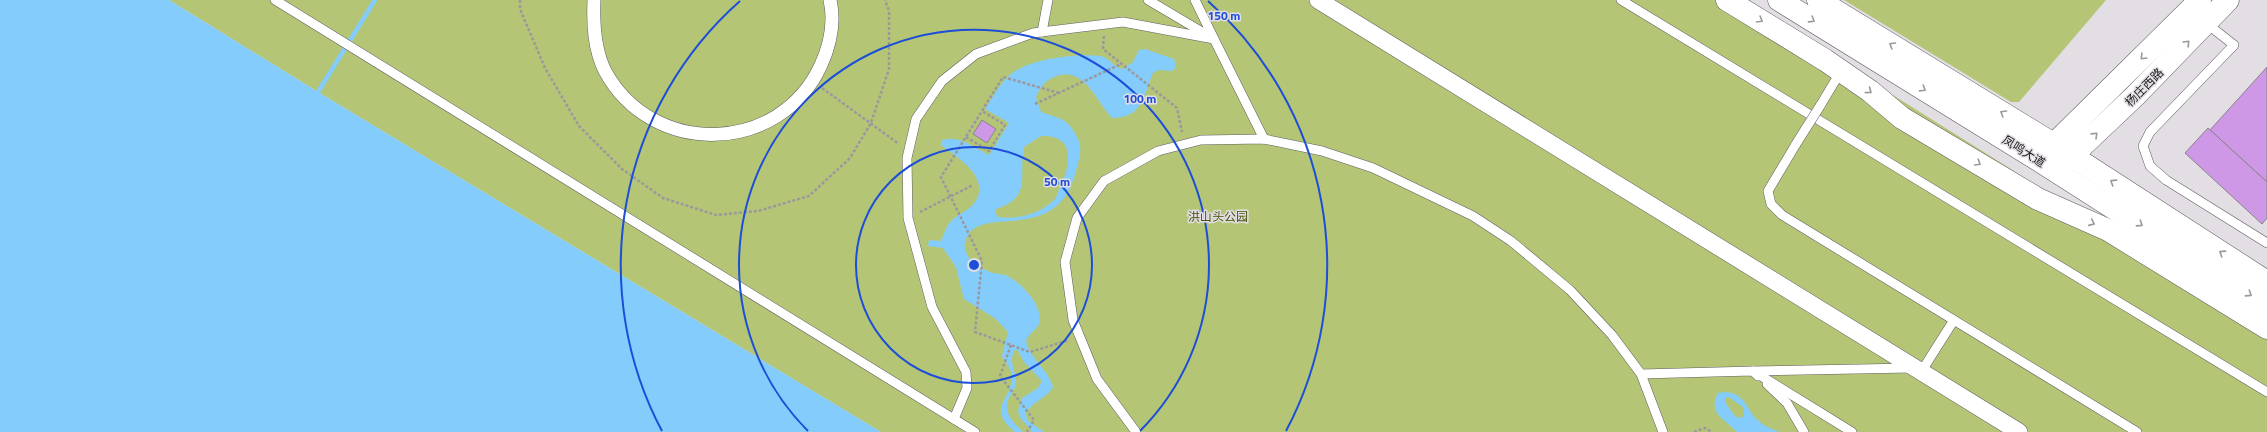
<svg xmlns="http://www.w3.org/2000/svg" width="2267" height="432" viewBox="0 0 2267 432" font-family="'Titillium Web','Noto Sans SC',sans-serif">
<style>
.green{fill:#b4c676}
.water{fill:#83ccfc;fill-rule:evenodd}
.lines{fill:none;stroke-linecap:round;stroke-linejoin:round}
.stream{stroke:#83ccfc;stroke-width:4.5}
.building{fill:#cf98e6;stroke:#878489}
.service-casing{stroke:#605c61;stroke-width:10}
.pedestrian-casing{stroke:#605c61;stroke-width:14}
.minor-casing{stroke:#605c61;stroke-width:18}
.tertiary-casing{stroke:#605c61;stroke-width:23}
.secondary-casing{stroke:#605c61;stroke-width:23}
.path{stroke:#9b989c;stroke-width:2.5;stroke-dasharray:3 2;stroke-linecap:butt}
.service{stroke:#fff;stroke-width:9}
.pedestrian{stroke:#fff;stroke-width:13}
.minor{stroke:#fff;stroke-width:17}
.tertiary{stroke:#fff;stroke-width:22}
.secondary{stroke:#fff;stroke-width:22}
.service-bridge-casing{stroke:#605c61;stroke-width:10;stroke-linecap:butt}
.service-bridge{stroke:#fff;stroke-width:9}
.oneway{stroke:#9a999a}
.ring{fill:none;stroke:#1d4ed8;stroke-width:2}
.labels{text-anchor:middle;dominant-baseline:central;stroke-width:3;stroke-linejoin:round;paint-order:stroke}
.street-label{font-size:12px;fill:#1f1d1f;stroke:#e2dee4}
.park-label{font-size:12px;fill:#47530b;stroke:#e2dee4}
.centre{fill:#1d4ed8;stroke:#e2dee4;stroke-width:2}
.ring-label{font-size:12px;text-anchor:middle;font-weight:bold;fill:#1d4ed8;stroke:#e2dee4;stroke-width:3;stroke-linejoin:round;paint-order:stroke}
</style>
<rect width="100%" height="100%" fill="#e2dee4"/>
<g class="green">
<polygon points="169,0 1741,0 2011,169 2267,336 2267,432 881,432 318,92"/>
<polygon points="1844,0 2106,0 2019,102 2011,102"/>
</g>
<g class="water">
<polygon points="0,0 169,0 318,92 881,432 0,432"/>
<path d="M1145 49 1174 59 1176 66 1173 71 1158 70 1153 73C1143 96 1143 118 1112 118 1096 101 1085 67 1057 76 1045 80 1041 86 1036 97L1041 112C1061 119 1068 118 1078 139 1083 149 1079 160 1076 171 1057 248 980 202 966 239 959 256 980 269 993 273 997 274 1002 274 1005 275 1020 281 1040 302 1040 319 1040 329 1029 332 1026 341 1031 360 1048 369 1053 387 1046 399 1033 401 1026 413L1027 420 1044 432H1032C1022 417 1013 418 1022 398L1038 388 1042 381 1024 362 1017 349 1014 351C1008 364 1017 372 1016 384 1015 389 1011 394 1009 398 1002 412 1014 423 1023 432H1015C986 407 1010 402 1012 379 1013 371 1006 363 1002 356L1008 332 996 319 964 299 956 267 943 248 928 246 929 240 941 241C944 234 946 227 951 221 958 214 969 211 975 202 991 178 958 157 942 146L941 141C957 133 976 149 989 155L1009 123 985 109C993 97 1000 83 1011 74 1029 59 1077 53 1100 56 1109 57 1114 68 1123 69L1133 62 1139 50ZM1041 136C1076 134 1071 165 1060 187 1058 191 1057 198 1053 201 1039 214 1017 220 998 217L995 212 996 209C1033 197 1018 176 1024 147Z"/>
<path d="M1724 392C1747 393 1746 411 1759 421 1764 426 1772 429 1779 432H1737C1725 419 1707 413 1718 393ZM1729 397 1744 408V416L1739 418 1735 416 1725 402V398Z"/>
</g>
<g class="lines">
<polyline class="stream" points="318,92 375,0"/>
</g>
<g class="building">
<polygon points="2267,67 2267,182 2210,130"/>
<polygon points="982,120 996,129 987,143 973,134"/>
<polygon points="2208,128 2267,182 2267,218 2262,224 2185,153"/>
</g>
<g class="lines">
<g class="service-casing">
<g id="service">
<polyline points="275,0 975,432"/>
<polyline points="1148,0 1214,39 1195,0"/>
<polyline points="1621,0 2267,392"/>
<polyline points="2206,23 2234,45 2150,132 2143,146 2150,166 2166,180 2267,243"/>
<polyline points="1042,32 1048,0"/>
<polyline points="1820,106 1841,71"/>
<polyline points="1796,144 1768,191 1771,204 1782,215 2137,432"/>
<polyline points="1921,372 1954,320"/>
<polyline points="1641,374 1753,371 1758,376"/>
<polyline points="1767,384 1787,403 1804,432"/>
<polyline points="954,419 967,388 966,372 932,307 908,218 907,158 916,119 942,81 976,54 1033,33 1123,22 1214,39 1264,139"/>
<polyline points="1136,432 1097,379 1073,320 1065,262 1077,218 1104,181 1158,151 1201,140 1264,139 1322,151 1373,168 1473,216 1511,241 1570,290 1612,335 1641,374 1663,432"/>
<polyline points="1852,432 1753,371 1912,368"/>
</g>
</g>
<g class="pedestrian-casing">
<path id="pedestrian" d="M594 0C593 24 594 49 605 71 652 158 780 155 821 65 830 45 835 22 830 0"/>
</g>
<g class="minor-casing">
<polyline id="minor" points="1318,0 2019,432"/>
</g>
<g class="tertiary-casing">
<g id="tertiary">
<polyline points="1727,0 1825,60 1870,91 1902,118 2038,199 2108,230 2267,328"/>
<polyline points="2041,157 2200,0"/>
<polyline points="2058,169 2135,96 2228,0"/>
</g>
</g>
<g class="secondary-casing">
<g id="secondary">
<polyline points="1779,0 2038,160 2267,306"/>
<polyline points="1818,0 2055,145 2267,282"/>
</g>
</g>
<g class="path">
<polyline points="520,0 520,9 545,68 579,126 622,169 663,198 716,215 758,211 809,196 850,158 871,123 889,69 889,11 885,0"/>
<polyline points="1104,36 1103,49 1177,108 1182,132"/>
<polyline points="822,88 899,144"/>
<polyline points="1059,93 1003,77 941,177 982,261 975,332 1030,352 1069,340"/>
<polyline points="1035,104 1121,64"/>
<polyline points="966,137 989,151 1005,125 982,111"/>
<polyline points="920,212 973,185"/>
<polyline points="1011,345 1000,376 1034,420 1027,432"/>
<polyline points="1694,432 1705,428 1712,432"/>
</g>
<use href="#service" class="service"/>
<use href="#pedestrian" class="pedestrian"/>
<use href="#minor" class="minor"/>
<use href="#tertiary" class="tertiary"/>
<use href="#secondary" class="secondary"/>
<g class="service-bridge-casing">
<polyline id="service-bridge" points="1796,144 1820,106"/>
</g>
<use href="#service-bridge" class="service-bridge"/>
</g>
<defs><path id="oneway-chevron" d="M-2-3.5L2.5 0L-2 3.5" fill="none" stroke-width="1.6" stroke-linecap="round" stroke-linejoin="round"/></defs>
<g class="oneway">
<use href="#oneway-chevron" transform="translate(1760 20) rotate(31)"/>
<use href="#oneway-chevron" transform="translate(1812 20) rotate(32)"/>
<use href="#oneway-chevron" transform="translate(2187 43) rotate(-46)"/>
<use href="#oneway-chevron" transform="translate(1892 45) rotate(-149)"/>
<use href="#oneway-chevron" transform="translate(2143 57) rotate(135)"/>
<use href="#oneway-chevron" transform="translate(1923 89) rotate(32)"/>
<use href="#oneway-chevron" transform="translate(1869 91) rotate(37)"/>
<use href="#oneway-chevron" transform="translate(2003 113) rotate(-149)"/>
<use href="#oneway-chevron" transform="translate(2095 135) rotate(-44)"/>
<use href="#oneway-chevron" transform="translate(1978 163) rotate(31)"/>
<use href="#oneway-chevron" transform="translate(2113 182) rotate(-147)"/>
<use href="#oneway-chevron" transform="translate(2092 223) rotate(24)"/>
<use href="#oneway-chevron" transform="translate(2140 224) rotate(33)"/>
<use href="#oneway-chevron" transform="translate(2222 253) rotate(-147)"/>
<use href="#oneway-chevron" transform="translate(2249 294) rotate(33)"/>
</g>
<g class="ring">
<circle cx="974" cy="265" r="118"/>
<path d="M808 431A235 235 0 1 1 1140 431"/>
<path d="M662 431A353 353 0 0 1 740 1M1208 1A353 353 0 0 1 1286 431"/>
</g>
<g class="labels">
<g class="street-label">
<text transform="translate(2144 87) rotate(-45)">杨庄西路</text>
<text transform="translate(2024 151) rotate(32)">凤鸣大道</text>
</g>
<g class="park-label">
<text x="1218" y="216">洪山头公园</text>
</g>
</g>
<circle cx="974" cy="265" r="6" class="centre"/>
<g class="ring-label">
<text x="1224" y="20">150 m</text>
<text x="1140" y="103">100 m</text>
<text x="1057" y="186">50 m</text>
</g>
</svg>
